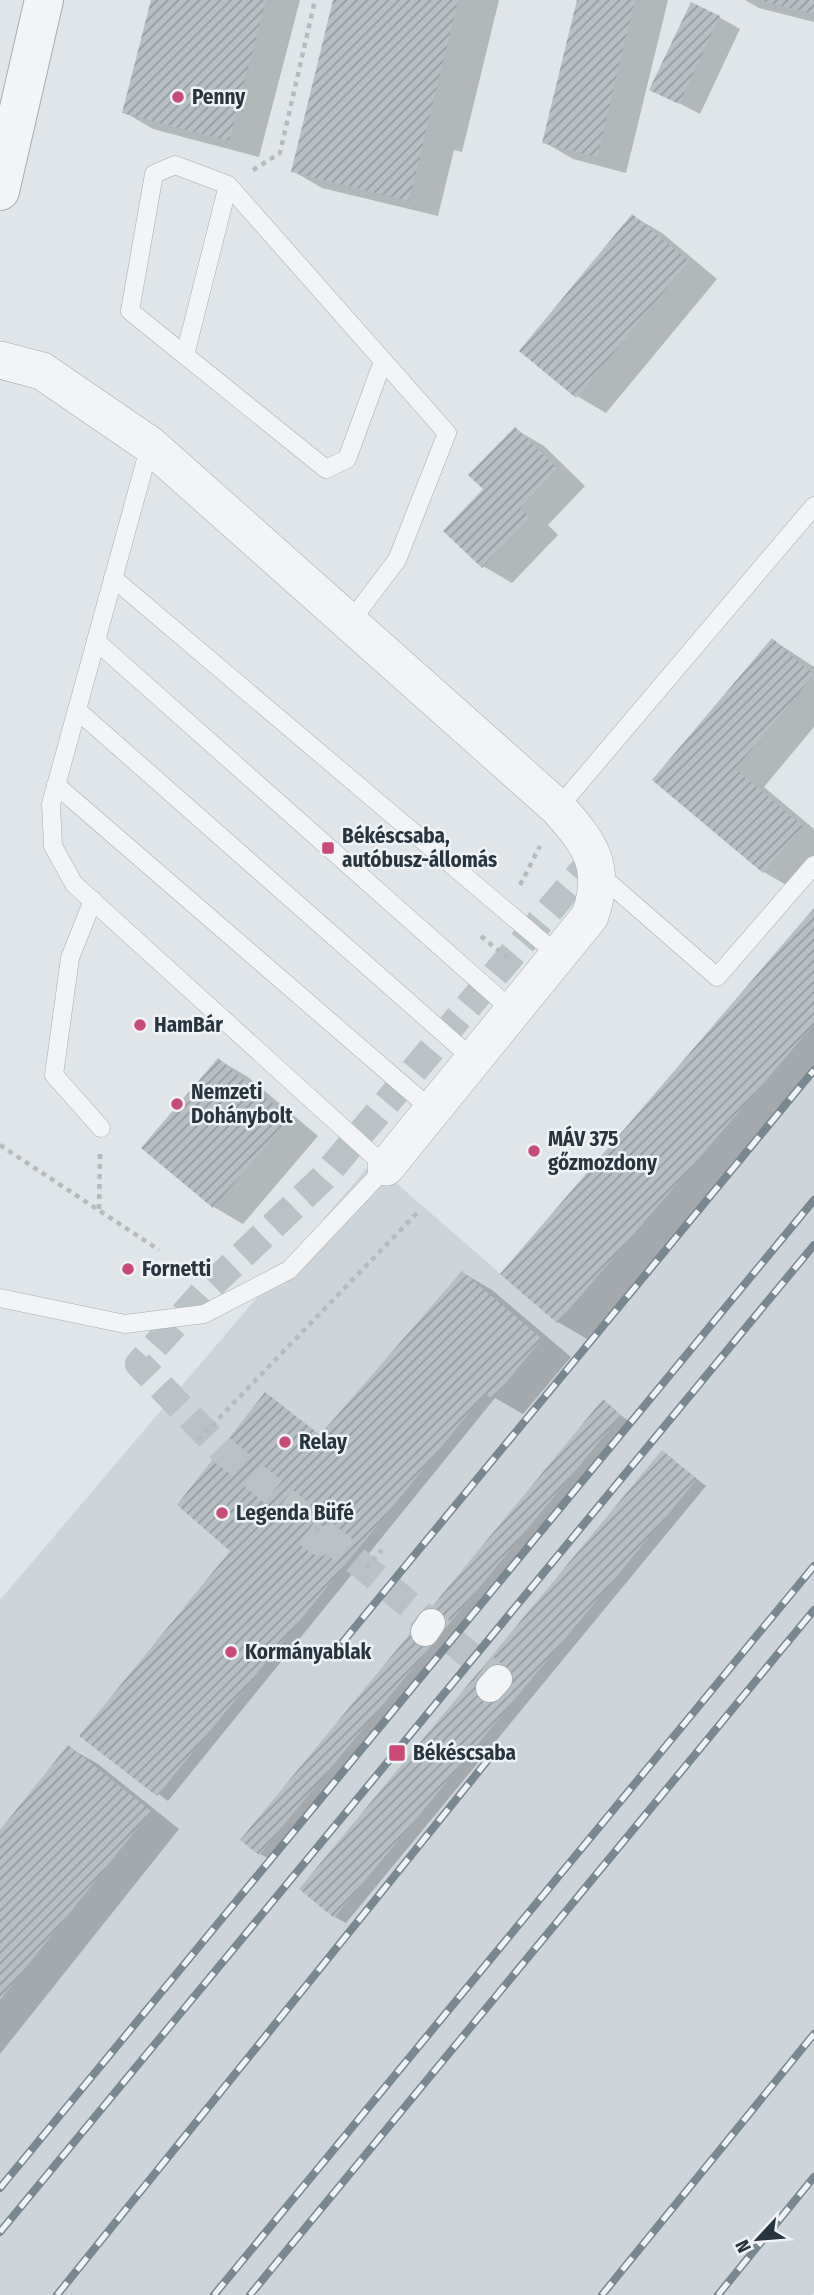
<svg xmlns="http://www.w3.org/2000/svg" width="814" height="2295" viewBox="0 0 814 2295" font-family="'Fira Sans Condensed',sans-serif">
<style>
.built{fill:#cdd4da}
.shadow{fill:#0003}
.building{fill:url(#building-hatch)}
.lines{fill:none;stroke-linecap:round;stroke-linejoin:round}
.pedestrian-tunnel{stroke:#bbc2c6;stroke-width:28;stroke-dasharray:28 14;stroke-linecap:butt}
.service-casing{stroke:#a5adb2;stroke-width:19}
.pedestrian-casing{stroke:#a5adb2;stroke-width:30}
.minor-casing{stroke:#a5adb2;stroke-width:38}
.tertiary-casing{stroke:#a5adb2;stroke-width:40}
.path{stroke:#b6bbbf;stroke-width:4.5;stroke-dasharray:5 5;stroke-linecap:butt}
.service{stroke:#f2f4f6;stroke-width:18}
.pedestrian{stroke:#f2f4f6;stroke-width:28}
.minor{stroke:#f2f4f6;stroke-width:37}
.tertiary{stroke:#f2f4f6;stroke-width:38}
.rail-casing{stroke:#798791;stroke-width:8}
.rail{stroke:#eff3f6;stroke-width:5;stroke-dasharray:16;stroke-linecap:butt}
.poi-dot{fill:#c94977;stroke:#eff3f6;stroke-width:2.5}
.labels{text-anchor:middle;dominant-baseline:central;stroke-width:5;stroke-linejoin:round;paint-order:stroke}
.poi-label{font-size:21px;font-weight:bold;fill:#29353e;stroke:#eff3f6;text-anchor:start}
</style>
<defs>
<pattern id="building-hatch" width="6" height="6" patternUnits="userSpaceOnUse" patternTransform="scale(1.75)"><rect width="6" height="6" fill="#b7bfc4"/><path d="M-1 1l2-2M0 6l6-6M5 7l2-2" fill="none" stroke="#959ca1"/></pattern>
</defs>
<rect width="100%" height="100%" fill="#dfe5e8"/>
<polygon class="built" points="814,1024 814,2293 812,2295 0,2295 0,1600 372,1162 557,1323"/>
<g class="shadow">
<polygon points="153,0 300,0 259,157 153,129 124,112"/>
<polygon points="335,0 499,0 462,152 454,150 438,216 322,188 293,171"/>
<polygon points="579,0 668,0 626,173 573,159 544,142"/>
<polygon points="745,0 814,0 814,22 759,8"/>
<polygon points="719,17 740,29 700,114 652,89"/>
<polygon points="633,216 662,233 717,279 606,413 577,396"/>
<polygon points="515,429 544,446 585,486 548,525 558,535 512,583 483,566 486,489"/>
<polygon points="773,640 814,667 814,727 764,787 814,829 814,864 793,889 764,872 655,780"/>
<polygon points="814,911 814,1076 587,1339 558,1322 502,1274"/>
<polygon points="219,1060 248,1077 318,1136 243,1224 214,1207"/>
<polygon points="463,1273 492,1290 571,1357 523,1414 495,1398 168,1801 81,1736 232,1551 266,1394 321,1436"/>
<polygon points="603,1402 630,1422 270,1859 260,1854"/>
<polygon points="662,1452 706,1486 346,1923 335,1917 302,1889"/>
<polygon points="68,1747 98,1764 179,1829 0,2054 0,1833"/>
</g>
<g class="building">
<polygon points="151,0 266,0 229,141 122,113"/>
<polygon points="333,0 458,0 409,201 291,172"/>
<polygon points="577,0 635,0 597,157 542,143"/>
<polygon points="763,0 814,0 814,14 763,1"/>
<polygon points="691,2 720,16 679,104 649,90"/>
<polygon points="632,214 689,261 576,398 519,351"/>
<polygon points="515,427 557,468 520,508 530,517 482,568 443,531 483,489 468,475"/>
<polygon points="772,638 814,675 735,769 803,826 763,873 652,780"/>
<polygon points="814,908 814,1024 557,1323 500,1274"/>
<polygon points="218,1058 290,1118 213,1208 141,1148"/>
<polygon points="462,1271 542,1339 492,1399 485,1393 157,1796 79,1736 230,1551 177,1505 265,1392 320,1435"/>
<polygon points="603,1399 621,1415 259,1855 240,1840"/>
<polygon points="662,1450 697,1479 334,1918 299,1889"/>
<polygon points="68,1745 151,1811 0,2000 0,1830"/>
</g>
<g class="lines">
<g class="pedestrian-tunnel">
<polyline points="323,1533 498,1679"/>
<polyline points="331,1538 320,1542 300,1527 299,1513 221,1449 139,1364 203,1293 323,1178 597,854"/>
</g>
<g class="service-casing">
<g id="service">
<polyline points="185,355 228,185"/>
<polyline points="113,578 558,955"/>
<polyline points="350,622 397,560 447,433 228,185 175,165 154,174 130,311 326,469 347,459 383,361"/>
<polyline points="96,641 513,1011"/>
<polyline points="77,710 473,1059"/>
<polyline points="56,785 432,1110"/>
<polyline points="558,808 814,506"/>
<polyline points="599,874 717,977 814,865"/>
<polyline points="93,900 70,958 54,1075 101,1128"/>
<polyline points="0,1298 125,1324 204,1314 289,1270 386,1167 74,884 53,846 51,804 150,445"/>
</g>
</g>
<g class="pedestrian-casing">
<g id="pedestrian">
<polyline points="425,1632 431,1623"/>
<polyline points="490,1688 498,1679"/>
</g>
</g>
<g class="minor-casing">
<path id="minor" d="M0 360 42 371 150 445 558 808C591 845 607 867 590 916L386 1167"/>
</g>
<g class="tertiary-casing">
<polyline id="tertiary" points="0,191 44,0"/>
</g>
<g class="path">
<polyline points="253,170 280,153 315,0"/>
<polyline points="520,885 540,846"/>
<polyline points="481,936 507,958"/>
<polyline points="0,1145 159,1250"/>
<polyline points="99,1209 100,1154"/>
<polyline points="198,1440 417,1213"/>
<polyline points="307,1521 323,1533"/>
<polyline points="366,1568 382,1550"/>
</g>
<use href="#service" class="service"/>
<use href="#pedestrian" class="pedestrian"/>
<use href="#minor" class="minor"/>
<use href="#tertiary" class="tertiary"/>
<g class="rail-casing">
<g id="rail">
<polyline points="342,1643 814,1070"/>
<polyline points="0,2188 814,1200"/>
<polyline points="0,2232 814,1245"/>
<polyline points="57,2295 487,1761"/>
<polyline points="214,2295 814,1566"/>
<polyline points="250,2295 814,1610"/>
<polyline points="602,2295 814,2034"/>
<polyline points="718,2295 814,2177"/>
</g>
</g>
<use href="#rail" class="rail"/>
</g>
<g class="poi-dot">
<circle cx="178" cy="97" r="7"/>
<rect x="321" y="841" width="14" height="14" rx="3.5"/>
<circle cx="140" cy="1025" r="7"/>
<circle cx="177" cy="1104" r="7"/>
<circle cx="534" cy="1151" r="7"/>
<circle cx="128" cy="1269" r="7"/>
<circle cx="285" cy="1442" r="7"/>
<circle cx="222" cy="1513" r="7"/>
<circle cx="231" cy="1652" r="7"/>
<rect x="388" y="1744" width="18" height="18" rx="3.5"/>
</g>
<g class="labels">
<g class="poi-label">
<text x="192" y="97">Penny</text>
<text x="342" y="836">Békéscsaba,<tspan x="342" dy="24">autóbusz-állomás</tspan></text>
<text x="154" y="1025">HamBár</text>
<text x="191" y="1092">Nemzeti<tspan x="191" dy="24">Dohánybolt</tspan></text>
<text x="548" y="1139">MÁV 375<tspan x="548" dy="24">gőzmozdony</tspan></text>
<text x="142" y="1269">Fornetti</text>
<text x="299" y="1442">Relay</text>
<text x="236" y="1513">Legenda Büfé</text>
<text x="245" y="1652">Kormányablak</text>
<text x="413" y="1753">Békéscsaba</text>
</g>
</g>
<g transform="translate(758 2239) rotate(244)" stroke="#eff3f6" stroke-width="5" paint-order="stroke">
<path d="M0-5L12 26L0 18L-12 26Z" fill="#29353e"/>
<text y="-10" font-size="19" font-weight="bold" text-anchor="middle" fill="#29353e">N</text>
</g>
</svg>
